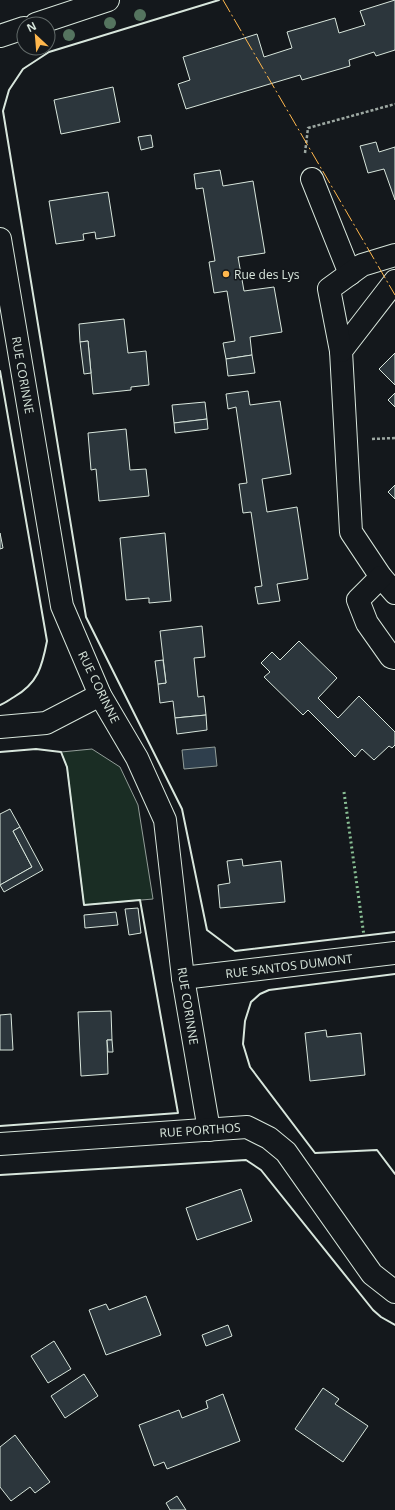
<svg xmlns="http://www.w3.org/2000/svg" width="395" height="1510" viewBox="0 0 395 1510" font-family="'Open Sans',sans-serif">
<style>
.green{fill:#1a2d24;stroke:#939e99}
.water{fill:#2f3f4d;stroke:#939e99}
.building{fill:#2c363c;stroke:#d8e6dc}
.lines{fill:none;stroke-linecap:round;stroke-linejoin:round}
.minor-casing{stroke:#d8e6dc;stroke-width:24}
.path{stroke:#9da8a2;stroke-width:2.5;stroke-dasharray:3 2;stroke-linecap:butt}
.minor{stroke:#14181c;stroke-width:22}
.hedge{stroke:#8ac095;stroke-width:3;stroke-dasharray:2 3;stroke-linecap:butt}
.wall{stroke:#d8e6dc;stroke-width:2}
.power{stroke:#ffb74d;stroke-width:1;stroke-dasharray:14 3 2 3;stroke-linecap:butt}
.tree{fill:#55745f}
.poi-dot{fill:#ffb74d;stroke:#14181c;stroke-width:1.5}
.labels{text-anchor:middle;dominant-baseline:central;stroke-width:3;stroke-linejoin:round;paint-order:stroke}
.poi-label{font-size:12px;fill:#d8e6dc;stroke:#14181c;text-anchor:start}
.street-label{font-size:12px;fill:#d8e6dc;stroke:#14181c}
</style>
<rect width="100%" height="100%" fill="#14181c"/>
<polygon class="green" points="92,749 120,767 138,805 153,899 84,905 67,767 61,752"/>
<polygon class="water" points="215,747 217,766 184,769 182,750"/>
<g class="building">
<polygon points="395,0 395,50 376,56 374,52 349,60 350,66 302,80 300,75 186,109 178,84 190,80 183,57 257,34 264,57 292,48 287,32 335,18 339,33 365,25 360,11"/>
<polygon points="113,87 120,122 61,134 54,100"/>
<polygon points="151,135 153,147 141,150 138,137"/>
<polygon points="376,142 379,152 395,147 395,200 384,169 368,173 360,146"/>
<polygon points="220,170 223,186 253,181 265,253 238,257 244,291 274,287 282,332 250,337 252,355 226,359 223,343 235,341 227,291 214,293 209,262 215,261 203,188 196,189 194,174"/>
<polygon points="108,192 115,236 96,239 95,232 83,234 84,240 56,244 49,201"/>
<polygon points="124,319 128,353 146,351 149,385 131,387 131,390 93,394 88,341 80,342 79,324"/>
<polygon points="88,341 91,373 84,374 80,342"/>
<polygon points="395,353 395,385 379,369"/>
<polygon points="252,355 255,373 228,376 226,359"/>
<polygon points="248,391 250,405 280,401 291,474 262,479 267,512 297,507 308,579 277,584 280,601 258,604 255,587 262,586 251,512 243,513 239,484 247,483 236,407 228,409 226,394"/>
<polygon points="395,393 395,407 388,400"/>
<polygon points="205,402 207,419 174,423 172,405"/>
<polygon points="207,419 208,429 175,433 174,423"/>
<polygon points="126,429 130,470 146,469 149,496 99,501 96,469 91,470 88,433"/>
<polygon points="395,485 395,499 388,492"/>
<polygon points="0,533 3,548 0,549"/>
<polygon points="165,533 171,601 149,603 149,598 126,600 120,538"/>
<polygon points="202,626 205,657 194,658 198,697 204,696 206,715 175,718 173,701 160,703 158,684 166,683 160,631"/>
<polygon points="299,641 337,678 318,698 338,718 359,696 395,732 395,745 392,748 389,746 374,760 362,749 355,757 308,710 303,715 264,677 270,672 261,663 272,652 280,660"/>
<polygon points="163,660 166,683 158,684 155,661"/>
<polygon points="206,715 207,730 177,734 175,718"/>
<polygon points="10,809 20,827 13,831 32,867 0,885 0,814"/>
<polygon points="20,827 43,870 4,892 0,885 32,867 13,831"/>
<polygon points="242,859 243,866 281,861 285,902 220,908 218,885 230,883 227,861"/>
<polygon points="138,908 141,933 129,935 125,909"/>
<polygon points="116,912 118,925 85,928 84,915"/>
<polygon points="111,1011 112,1040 107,1040 108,1074 81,1076 78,1012"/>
<polygon points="11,1014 13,1050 0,1050 0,1015"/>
<polygon points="326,1030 327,1037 361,1033 365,1075 310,1081 305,1033"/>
<polygon points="107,1040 112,1040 113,1052 108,1052"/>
<polygon points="241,1189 252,1221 197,1240 186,1208"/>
<polygon points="146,1296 161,1335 106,1355 89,1310 106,1304 109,1310"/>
<polygon points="228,1325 232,1336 206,1346 202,1335"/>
<polygon points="54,1341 71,1369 48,1383 31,1356"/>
<polygon points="84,1374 98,1396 65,1418 51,1396"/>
<polygon points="323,1388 339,1399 335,1404 368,1426 343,1462 295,1429"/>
<polygon points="223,1394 240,1441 167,1469 164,1462 154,1466 139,1425 179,1410 182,1418 208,1408 206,1401"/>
<polygon points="15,1435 50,1482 35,1493 30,1487 11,1501 0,1487 0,1447"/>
<polygon points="177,1496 186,1510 170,1510 166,1503"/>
</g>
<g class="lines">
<g class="minor-casing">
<g id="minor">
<polyline points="36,24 108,0"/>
<polyline points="0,36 24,28"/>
<polyline points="312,179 350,274"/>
<polyline points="0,239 62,606 100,695 137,758 165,820 183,978 209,1130"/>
<polyline points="395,281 341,351 351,532 381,577 395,593"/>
<polyline points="341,351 329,289 362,265 395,255"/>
<polyline points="381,577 358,600 367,623 391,657 395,658"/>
<polyline points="0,727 46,723 100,695"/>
<polyline points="183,978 395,953"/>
<polyline points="0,1144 247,1127 269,1138 286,1152 372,1274 395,1292"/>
</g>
</g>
<g class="path">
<polyline points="305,153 308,128 395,104"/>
<polyline points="372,439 395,438"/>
</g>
<use href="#minor" class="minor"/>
<polyline class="hedge" points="344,792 364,936"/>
<g class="wall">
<polyline points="219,0 49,52 23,69 9,90 3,111 86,617 182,809 207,930 235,951 395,932"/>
<path d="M0 371 47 641C42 667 38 683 14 697 9 700 5 703 0 705"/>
<polyline points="0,752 36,749 61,752 67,767 84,905 140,900 178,1113 0,1126"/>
<polyline points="395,974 269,990 260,994 251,1002 245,1021 243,1044 250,1067 315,1153 377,1150 395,1174"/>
<polyline points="0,1175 246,1160 261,1170 373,1310 381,1317 395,1325"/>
</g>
<polyline class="power" points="223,0 395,295"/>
</g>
<g class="tree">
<circle cx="140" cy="15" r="6"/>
<circle cx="110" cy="23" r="6"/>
<circle cx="69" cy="35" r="6"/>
</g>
<circle class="poi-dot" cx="226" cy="274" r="4"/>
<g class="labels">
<g class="poi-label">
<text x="234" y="274">Rue des Lys</text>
</g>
<g class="street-label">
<text transform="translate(23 375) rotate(80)">RUE CORINNE</text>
<text transform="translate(99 687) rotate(64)">RUE CORINNE</text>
<text transform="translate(289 966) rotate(-7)">RUE SANTOS DUMONT</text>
<text transform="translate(188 1006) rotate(81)">RUE CORINNE</text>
<text transform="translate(200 1130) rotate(-4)">RUE PORTHOS</text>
</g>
</g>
<g transform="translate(36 36) rotate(334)"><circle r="19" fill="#14181c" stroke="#626a69"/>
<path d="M0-3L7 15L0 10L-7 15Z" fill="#ffb74d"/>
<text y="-6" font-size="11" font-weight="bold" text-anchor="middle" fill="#d8e6dc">N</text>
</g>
</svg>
